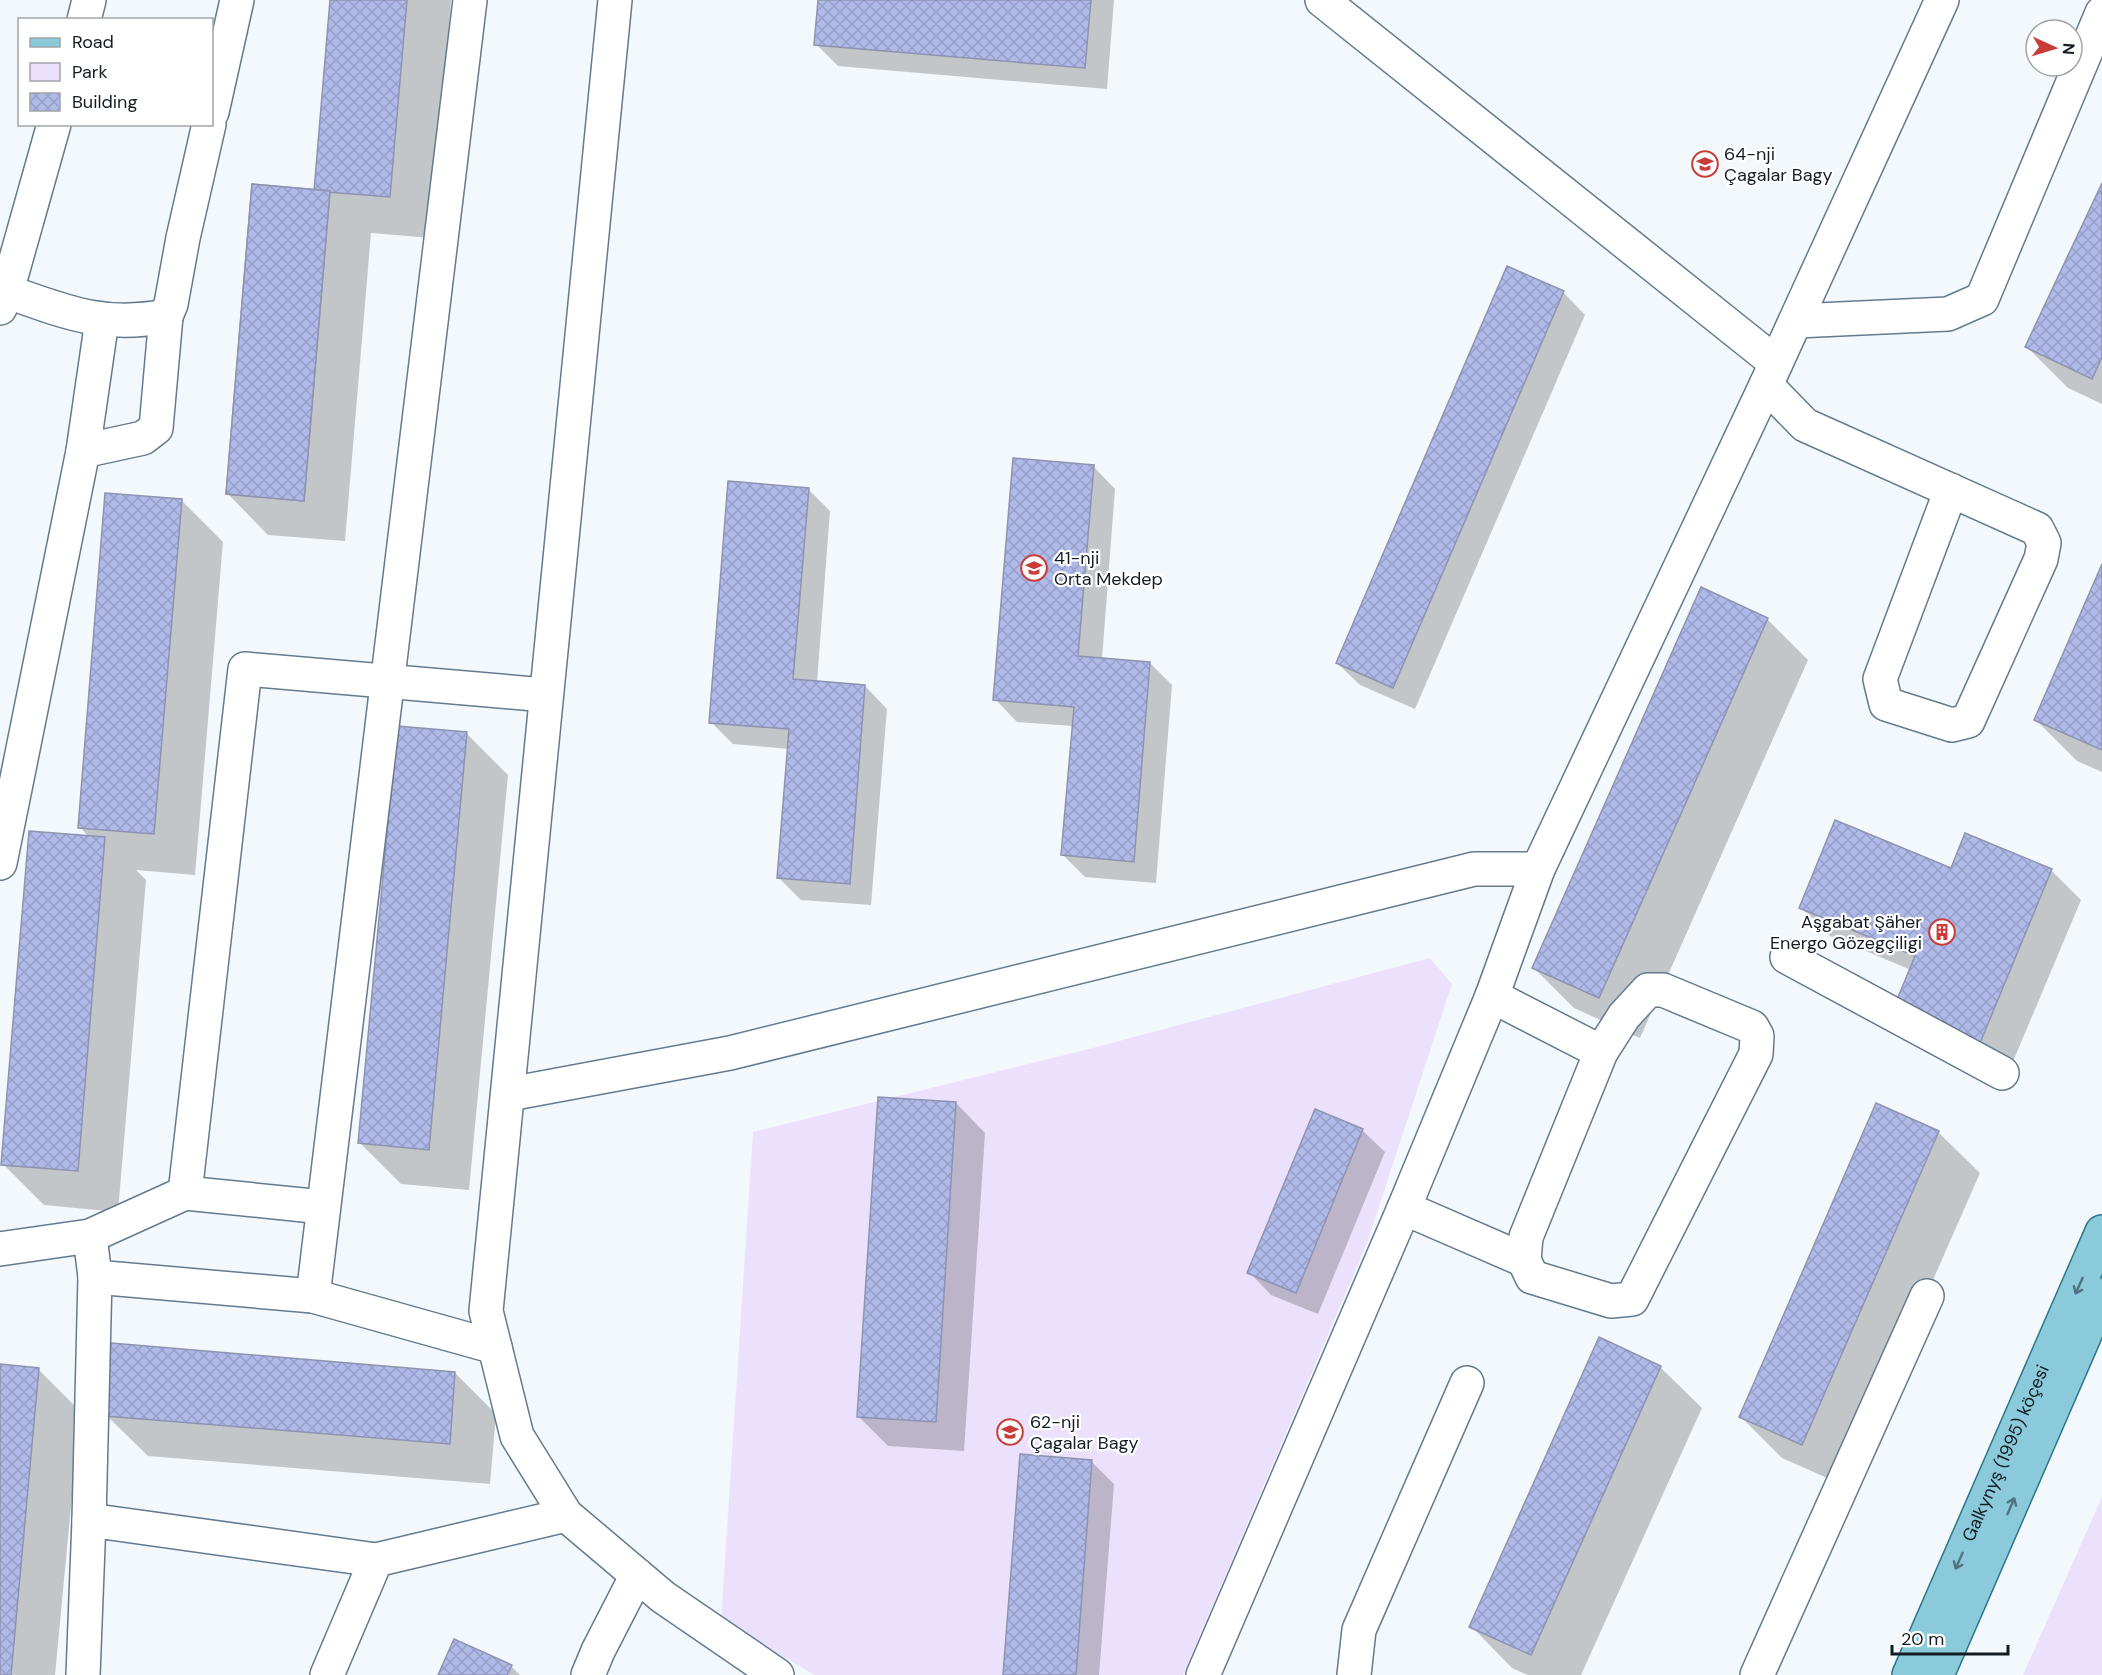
<svg xmlns="http://www.w3.org/2000/svg" width="2102" height="1675" viewBox="0 0 2102 1675" font-family="'DM Sans',sans-serif">
<style>
.green{fill:#ece1fc}
.shadow{fill:#0003}
.building{fill:url(#building-cross-hatch);stroke:#8e94b0;stroke-width:1.5}
.lines{fill:none;stroke-linecap:round;stroke-linejoin:round}
.minor-casing{stroke:#647a8f;stroke-width:36}
.major-casing{stroke:#2e768c;stroke-width:36}
.minor{stroke:#fff;stroke-width:33}
.major{stroke:#8bcadb;stroke-width:33}
.oneway{stroke:#4f7380}
.labels{text-anchor:middle;dominant-baseline:central;stroke-width:4.5;stroke-linejoin:round;paint-order:stroke}
.poi-label{font-size:18px;fill:#131c25;stroke:#fff;text-anchor:start}
.street-label{font-size:18px;fill:#131c25;stroke:#fff}
</style>
<defs>
<pattern id="building-cross-hatch" width="8" height="8" patternUnits="userSpaceOnUse" patternTransform="scale(1.5)"><rect width="8" height="8" fill="#b0bae9"/><path d="M0 0l8 8M0 8l8-8" fill="none" stroke="#969fc8"/></pattern>
</defs>
<rect width="100%" height="100%" fill="#f3f8fc"/>
<g class="green">
<polygon points="1430,958 1452,984 1367,1243 1183,1675 815,1675 721,1621 753,1132 1089,1049"/>
<polygon points="2102,1497 2102,1675 2023,1675"/>
</g>
<g class="shadow">
<polygon points="331,0 451,0 431,238 371,233 345,541 268,535 227,493 315,191"/>
<polygon points="819,0 1114,0 1107,89 838,66 816,44"/>
<polygon points="2102,186 2102,404 2068,388 2027,347"/>
<polygon points="1563,292 1585,315 1415,709 1360,685 1337,663"/>
<polygon points="1093,466 1115,489 1102,659 1150,663 1172,685 1156,883 1085,877 1063,855 1073,726 1017,722 995,699"/>
<polygon points="808,489 830,511 817,682 865,686 887,709 871,905 801,900 779,878 789,749 733,744 711,722"/>
<polygon points="182,501 223,542 195,875 136,870 146,880 118,1212 44,1205 3,1164 89,837 80,827"/>
<polygon points="2102,567 2102,772 2077,761 2036,720"/>
<polygon points="1767,619 1808,660 1640,1038 1574,1008 1533,967"/>
<polygon points="467,734 508,775 469,1190 401,1184 360,1143"/>
<polygon points="1966,835 2052,871 2081,900 2009,1071 1925,1036 1911,970 1830,936 1801,907 1951,870"/>
<polygon points="956,1103 985,1133 964,1451 888,1446 859,1417"/>
<polygon points="1362,1130 1385,1152 1318,1314 1271,1295 1249,1272"/>
<polygon points="1938,1132 1980,1173 1843,1485 1782,1458 1741,1417"/>
<polygon points="0,1366 38,1369 80,1411 55,1675 0,1675"/>
<polygon points="1660,1367 1702,1408 1581,1675 1528,1675 1512,1668 1471,1626"/>
<polygon points="455,1373 496,1414 490,1484 148,1456 106,1415"/>
<polygon points="1091,1461 1114,1484 1099,1675 1004,1675"/>
<polygon points="511,1666 520,1675 440,1675"/>
</g>
<g class="building">
<polygon points="330,0 407,0 390,197 314,191"/>
<polygon points="818,0 1091,0 1085,68 814,45"/>
<polygon points="2102,183 2102,357 2092,379 2025,347"/>
<polygon points="252,184 330,191 304,501 226,494"/>
<polygon points="252,184 330,191 304,501 226,494"/>
<polygon points="1507,266 1564,291 1393,688 1336,663"/>
<polygon points="1013,458 1094,465 1078,656 1150,662 1134,862 1061,855 1074,707 993,700"/>
<polygon points="728,481 809,488 793,679 865,685 850,884 777,878 789,729 709,723"/>
<polygon points="105,493 182,499 154,834 78,828"/>
<polygon points="2102,564 2102,750 2034,720"/>
<polygon points="1701,587 1768,618 1599,998 1532,968"/>
<polygon points="397,726 467,732 429,1150 358,1143"/>
<polygon points="1835,820 1951,868 1965,833 2052,869 1980,1043 1894,1007 1915,956 1799,908"/>
<polygon points="29,831 105,837 78,1171 1,1165"/>
<polygon points="878,1097 956,1102 936,1422 857,1417"/>
<polygon points="1876,1103 1939,1131 1802,1445 1739,1417"/>
<polygon points="1315,1109 1363,1129 1296,1293 1247,1273"/>
<polygon points="1599,1337 1661,1366 1531,1655 1469,1627"/>
<polygon points="111,1343 455,1372 450,1444 105,1416"/>
<polygon points="0,1364 39,1368 11,1675 0,1675"/>
<polygon points="1020,1454 1092,1460 1076,1675 1003,1675"/>
<polygon points="454,1639 512,1665 507,1675 438,1675"/>
</g>
<g class="lines">
<g class="minor-casing">
<g id="minor">
<polyline points="615,0 486,1311 517,1436 566,1515 663,1597 777,1675"/>
<polyline points="1322,0 1776,363"/>
<polyline points="84,20 89,0"/>
<polyline points="212,112 237,0"/>
<path d="M0 289C61 310 100 329 166 316L171 304 183 238 209 124"/>
<polyline points="0,308 7,291 54,124"/>
<polyline points="1796,321 1948,314 1982,299 2102,13"/>
<polyline points="1766,385 1805,425 2037,529 2044,543 2041,559 1968,721 1952,725 1886,704 1880,679 1951,490"/>
<polyline points="83,451 143,438 156,428 166,316"/>
<polyline points="0,863 83,451 102,320"/>
<polyline points="1787,957 2002,1073"/>
<polygon points="1648,990 1663,990 1752,1027 1757,1036 1756,1054 1632,1299 1611,1301 1532,1277 1524,1260 1526,1237 1601,1052 1624,1016"/>
<polyline points="1492,996 1601,1052"/>
<polyline points="509,1094 730,1053 1474,869 1538,869"/>
<polyline points="185,1193 245,669 546,695"/>
<polyline points="1404,1208 1524,1260"/>
<polyline points="90,1236 95,1277 313,1296 495,1347"/>
<polyline points="0,1249 90,1236 185,1193 323,1207"/>
<polyline points="313,1296 470,0"/>
<polyline points="89,1520 95,1277"/>
<polyline points="83,1675 89,1520 376,1560"/>
<polyline points="327,1675 376,1560 566,1515"/>
<polyline points="588,1675 598,1651 637,1575"/>
<polyline points="1203,1675 1404,1208 1492,996 1538,869 1766,385 1942,0"/>
<polyline points="1354,1675 1359,1630 1467,1383"/>
<polyline points="1757,1675 1927,1296"/>
</g>
</g>
<g class="major-casing">
<g id="major">
<path id="s1" d="M1909 1675 2102 1232"/>
<polyline points="1937,1675 2102,1295"/>
</g>
</g>
<use href="#minor" class="minor"/>
<use href="#major" class="major"/>
</g>
<defs><path id="oneway-shaft" d="M-6 0H5M1.5-3L5.5 0L1.5 3" fill="none" stroke-width="1.6" stroke-linecap="round" stroke-linejoin="round" transform="scale(1.5)"/></defs>
<g class="oneway">
<use href="#oneway-shaft" transform="translate(2079 1286) rotate(114)"/>
<use href="#oneway-shaft" transform="translate(2011 1506) rotate(-67)"/>
<use href="#oneway-shaft" transform="translate(1959 1561) rotate(114)"/>
</g>
<defs>
<g id="school-ring" transform="scale(1.35)"><circle r="9.5" fill="#fff" stroke="#ca3c37" stroke-width="1.5"/><path d="M0-5L7-2L0 1L-7-2ZM-4 1L0 2.5L4 1V4Q0 6-4 4Z" fill="#ca3c37"/></g>
<g id="building-ring" transform="scale(1.35)"><circle r="9.5" fill="#fff" stroke="#ca3c37" stroke-width="1.5"/><path d="M-4-6H4V6H1V3H-1V6H-4ZM-2.5-4.3h1.7v1.8h-1.7ZM.8-4.3h1.7v1.8H.8ZM-2.5-1h1.7V.8h-1.7ZM.8-1h1.7V.8H.8Z" fill="#ca3c37"/></g>
</defs>
<g fill-rule="evenodd">
<use href="#school-ring" x="1705" y="164"/>
<use href="#school-ring" x="1034" y="568"/>
<use href="#building-ring" x="1942" y="932"/>
<use href="#school-ring" x="1010" y="1432"/>
</g>
<g class="labels">
<g class="poi-label">
<text x="1724" y="154">64-nji<tspan x="1724" dy="21">Çagalar Bagy</tspan></text>
<text x="1054" y="558">41-nji<tspan x="1054" dy="21">Orta Mekdep</tspan></text>
<text x="1922" y="922" text-anchor="end">Aşgabat Şäher<tspan x="1922" dy="21">Energo Gözegçiligi</tspan></text>
<text x="1030" y="1422">62-nji<tspan x="1030" dy="21">Çagalar Bagy</tspan></text>
</g>
<g class="street-label">
<text stroke="none"><textPath href="#s1" startOffset="242">Galkynyş (1995) köçesi</textPath></text>
</g>
</g>
<rect x="18" y="18" width="195" height="108" fill="#ffffff" stroke="#a1a4a8" stroke-width="1.5"/>
<rect x="30" y="38" width="30" height="9" fill="#8bcadb" stroke="#a1a4a8" stroke-width="1.5"/>
<text x="72" y="48" font-size="18" fill="#131c25">Road</text>
<rect x="30" y="63" width="30" height="18" fill="#ece1fc" stroke="#a1a4a8" stroke-width="1.5"/>
<text x="72" y="78" font-size="18" fill="#131c25">Park</text>
<rect x="30" y="93" width="30" height="18" fill="url(#building-cross-hatch)" stroke="#a1a4a8" stroke-width="1.5"/>
<text x="72" y="108" font-size="18" fill="#131c25">Building</text>
<g transform="translate(2054 48) rotate(94)"><circle r="28" fill="#ffffff" stroke="#a1a4a8" stroke-width="1.5"/>
<path d="M0-4.5L10 22L0 15L-10 22Z" fill="#ca3c37"/>
<text y="-9" font-size="16" font-weight="bold" text-anchor="middle" fill="#131c25">N</text>
</g>
<path d="M1892 1645v9h116v-9" fill="none" stroke="#131c25" stroke-width="3"/>
<text x="1901" y="1645" font-size="18" fill="#131c25" stroke="#ffffff" stroke-width="4.5" paint-order="stroke">20 m</text>
</svg>
